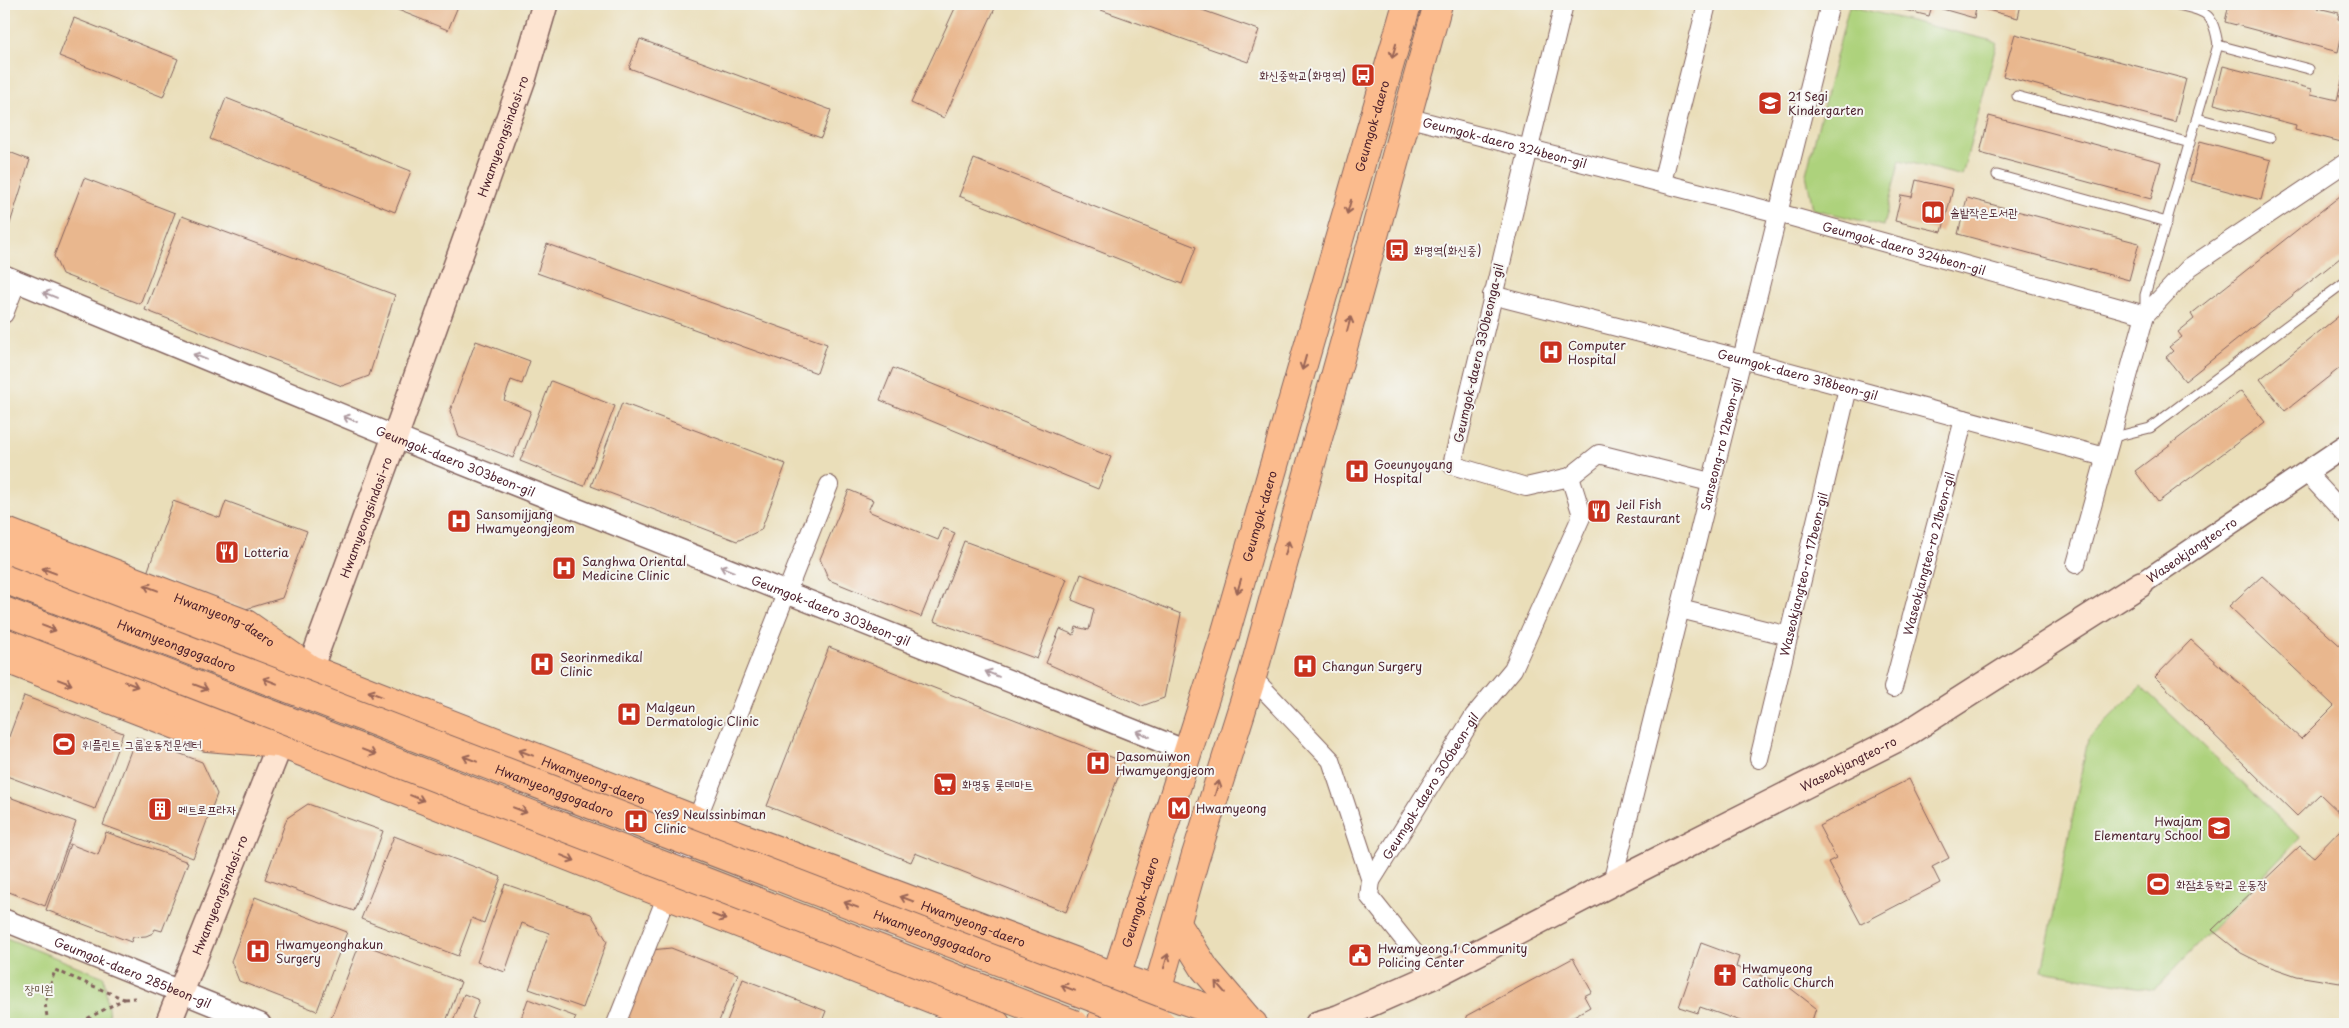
<svg xmlns="http://www.w3.org/2000/svg" width="2349" height="1028" viewBox="0 0 2349 1028" font-family="'Playpen Sans','Poor Story',sans-serif">
<style>
.green{fill:#add27b;stroke:#7c7853}
.building{fill:#e9b78e}
.lines{fill:none;stroke-linecap:round;stroke-linejoin:round}
.service-casing{stroke:#82625d;stroke-width:11}
.minor-casing{stroke:#82625d;stroke-width:20}
.tertiary-casing{stroke:#82625d;stroke-width:24}
.secondary-casing{stroke:#82625d;stroke-width:28}
.primary-casing{stroke:#82625d;stroke-width:30}
.trunk-casing{stroke:#82625d;stroke-width:30}
.path{stroke:#82625d;stroke-width:3;stroke-dasharray:4 4;stroke-linecap:butt}
.service{stroke:#fff;stroke-width:9}
.minor{stroke:#fff;stroke-width:18}
.tertiary{stroke:#fff;stroke-width:21}
.secondary{stroke:#fde4d1;stroke-width:25}
.primary{stroke:#fbbb8d;stroke-width:28}
.trunk{stroke:#fbbb8d;stroke-width:28}
.trunk-bridge-casing{stroke:#82625d;stroke-width:30;stroke-linecap:butt}
.trunk-bridge{stroke:#fbbb8d;stroke-width:28}
.oneway{stroke:#9a6557}
.oneway2{stroke:#ae9aa0}
.labels{text-anchor:middle;dominant-baseline:central;stroke-width:4;stroke-linejoin:round;paint-order:stroke}
.poi-label{font-size:12px;fill:#4a1f2b;stroke:#f6f6f2;text-anchor:start}
.street-label{font-size:12px;fill:#4a1f2b;stroke:#f6f6f2}
.park-label{font-size:12px;fill:#685543;stroke:#f6f6f2}
</style>
<rect width="100%" height="100%" fill="#f6f6f2"/>
<filter id="ink" filterUnits="userSpaceOnUse"><feTurbulence type="fractalNoise" baseFrequency=".02" numOctaves="2"/><feDisplacementMap in="SourceGraphic" scale="10" xChannelSelector="R" yChannelSelector="G"/><feConvolveMatrix kernelMatrix="1 2 1 2 8 2 1 2 1" color-interpolation-filters="sRGB"/></filter>
<filter id="wash" filterUnits="userSpaceOnUse"><feTurbulence type="fractalNoise" baseFrequency=".0096" numOctaves="4" result="noise"/><feDisplacementMap in="SourceGraphic" scale="20" xChannelSelector="R" yChannelSelector="G"/><feGaussianBlur stdDeviation="1.12" result="paint"/><feColorMatrix in="noise" values="0 0 0 0 0 0 0 0 0 0 0 0 0 0 0 0 0 1.4 0 .05"/><feComposite in="paint" operator="in"/></filter>
<g filter="url(#wash)">
<rect width="100%" height="100%" fill="#eadeb9"/>
<g class="green">
<polygon points="1849,6 1997,42 1962,176 1900,160 1883,226 1813,209 1806,174"/>
<polygon points="2141,686 2300,838 2154,990 2042,971 2088,739"/>
<polygon points="4,937 104,977 110,1024 4,1024"/>
</g>
<g id="blocks">
<g class="building">
<polygon points="383,4 459,4 448,30"/>
<polygon points="957,4 997,4 944,118 911,103"/>
<polygon points="1084,4 1185,4 1259,30 1248,62"/>
<polygon points="1889,4 2021,4 2018,18 1976,7 1974,18 1932,6 1929,16 1889,6"/>
<polygon points="2229,4 2319,4 2318,8 2339,13 2338,19 2345,21 2338,52 2225,22"/>
<polygon points="74,18 178,59 163,97 59,56"/>
<polygon points="2015,34 2186,79 2175,122 2003,76"/>
<polygon points="640,39 831,110 821,138 629,68"/>
<polygon points="2223,66 2312,89 2311,94 2337,100 2345,70 2345,143 2295,130 2296,125 2214,104"/>
<polygon points="226,98 411,171 395,212 210,139"/>
<polygon points="1989,116 2161,162 2151,199 1980,153"/>
<polygon points="2200,141 2271,160 2261,200 2190,181"/>
<polygon points="4,150 30,160 7,233 4,234"/>
<polygon points="974,159 1196,247 1182,284 959,196"/>
<polygon points="84,178 175,213 140,304 62,274 54,256"/>
<polygon points="1916,180 1953,189 1942,232 1895,221 1901,195 1912,197"/>
<polygon points="2345,192 2345,254 2185,381 2166,357 2173,351 2169,347 2182,337 2178,332 2194,319 2191,314"/>
<polygon points="1967,198 2139,243 2129,280 1958,234"/>
<polygon points="182,216 395,295 369,376 342,386 145,310"/>
<polygon points="547,244 827,344 817,373 537,273"/>
<polygon points="2345,311 2345,364 2285,411 2260,379"/>
<polygon points="476,341 530,361 522,384 511,380 504,400 531,411 513,458 459,437 450,411"/>
<polygon points="893,368 1111,457 1098,489 880,400"/>
<polygon points="551,381 615,406 584,486 520,461"/>
<polygon points="2241,391 2265,422 2158,502 2135,471"/>
<polygon points="622,403 786,464 761,530 737,541 591,486"/>
<polygon points="849,490 873,500 868,511 938,540 943,528 955,533 921,617 829,580 820,559"/>
<polygon points="173,501 220,518 226,501 307,531 282,598 246,609 147,573"/>
<polygon points="964,541 1067,579 1037,659 934,621"/>
<polygon points="1081,574 1181,614 1164,698 1142,706 1046,663 1060,629 1074,635 1076,627 1089,630 1094,609 1072,600"/>
<polygon points="2262,576 2345,650 2345,818 2320,794 2297,816 2155,677 2191,640 2301,739 2334,706 2229,606"/>
<polygon points="829,647 1124,762 1066,912 915,853 911,862 767,806"/>
<polygon points="24,696 123,733 95,809 4,775 4,750"/>
<polygon points="136,737 202,762 217,794 193,858 103,825"/>
<polygon points="1909,779 1949,858 1932,867 1940,883 1861,924 1828,862 1836,858 1819,826"/>
<polygon points="4,795 76,822 45,906 4,890"/>
<polygon points="308,804 383,831 354,911 265,879 287,818"/>
<polygon points="2345,825 2345,977 2340,983 2297,976 2265,965 2241,953 2212,930 2300,846 2314,857"/>
<polygon points="106,832 188,862 162,931 155,929 153,933 146,936 133,937 131,942 46,910 70,844 98,855"/>
<polygon points="394,836 501,877 484,923 472,918 458,956 361,919"/>
<polygon points="505,884 591,914 607,941 583,1008 529,989 549,933 522,923 505,972 477,962"/>
<polygon points="255,897 347,932 317,1011 239,981 231,961"/>
<polygon points="360,943 461,982 445,1024 340,1024 330,1021"/>
<polygon points="1701,943 1739,957 1736,967 1785,984 1816,1008 1811,1024 1749,1024 1700,1007 1698,1013 1679,1007"/>
<polygon points="671,948 738,974 718,1024 622,1024 651,950"/>
<polygon points="1573,958 1592,992 1584,996 1590,1007 1559,1024 1470,1024 1466,1016"/>
<polygon points="743,979 826,1011 821,1024 726,1024"/>
<polygon points="464,994 479,1000 472,1018 488,1024 452,1024"/>
<polygon points="528,999 576,1017 573,1024 519,1024"/>
</g>
</g>
</g>
<g filter="url(#ink)">
<use href="#blocks" fill-opacity="0" stroke="#82625d" stroke-width="1"/>
<g class="lines">
<g class="service-casing">
<g id="service">
<polyline points="2218,45 2309,69"/>
<polyline points="2017,96 2190,143"/>
<polyline points="2197,118 2270,138"/>
<polyline points="1997,175 2167,222"/>
<path d="M2145 314V295L2218 45C2213 10 2205 12 2174 4"/>
<polyline points="2110,438 2150,428 2345,282"/>
</g>
</g>
<g class="minor-casing">
<g id="minor">
<polyline points="1564,4 1452,465 1526,487 1570,477 1599,454 1710,482"/>
<path id="s1" d="M1406 117 1778 213 2145 315"/>
<polyline points="1662,182 1707,4"/>
<path id="s2" d="M1492 295 1742 359 2105 457"/>
<polyline points="4,314 17,281"/>
<polyline points="2306,472 2345,514"/>
<polyline points="2076,564 2145,315 2190,267 2345,163"/>
<polyline points="1680,609 1789,636"/>
<path id="s3" d="M1252 677 1331 760 1371 881 1474 716 1513 669 1582 515 1570 477"/>
<path id="s4" d="M1893 688 1964 419"/>
<path id="s5" d="M1759 759 1848 388"/>
<polyline points="1371,881 1369,896 1433,976"/>
<path id="s6" d="M1612 883 1830 4"/>
<polyline points="616,1024 829,485"/>
</g>
</g>
<g class="tertiary-casing">
<g id="tertiary">
<path id="s7" d="M4 276 395 437 1188 752"/>
<path id="s8" d="M2141 584 2345 446"/>
<path id="s9" d="M4 920 260 1024"/>
</g>
</g>
<g class="secondary-casing">
<g id="secondary">
<path id="s10" d="M168 1024 310 669 395 437 524 76 545 4"/>
<path id="s11" d="M1318 1024 1338 1018 1433 976 1612 883 1903 736 2141 584"/>
</g>
</g>
<g class="primary-casing">
<g id="primary">
<path id="s12" d="M4 531 246 624 310 669 696 820 1117 977 1253 1024"/>
<polyline points="4,658 207,737 279,743 996,1024"/>
<polyline points="1177,924 1205,969 1251,1023"/>
<polyline points="1152,1009 1195,858 1252,677 1438,4"/>
<path id="s13" d="M1101 1024 1225 635 1407 4"/>
</g>
</g>
<g class="trunk-casing">
<g id="trunk">
<polyline points="4,554 310,669"/>
<polyline points="4,635 279,743"/>
</g>
</g>
<g class="path">
<polyline points="124,999 135,998"/>
<polyline points="48,1024 45,1003 55,970 124,999 77,1024"/>
</g>
<use href="#service" class="service"/>
<use href="#minor" class="minor"/>
<use href="#tertiary" class="tertiary"/>
<use href="#secondary" class="secondary"/>
<use href="#primary" class="primary"/>
<use href="#trunk" class="trunk"/>
<g class="trunk-bridge-casing">
<g id="trunk-bridge">
<path id="s14" d="M4 579 1162 1024"/>
<polyline points="4,611 1074,1024"/>
</g>
</g>
<use href="#trunk-bridge" class="trunk-bridge"/>
</g>
<defs><path id="oneway-shaft" d="M-6 0H5M1.5-3L5.5 0L1.5 3" fill="none" stroke-width="1.6" stroke-linecap="round" stroke-linejoin="round" transform="scale(1.25)"/></defs>
<g class="oneway">
<use href="#oneway-shaft" transform="translate(1394 51) rotate(106)"/>
<use href="#oneway-shaft" transform="translate(1349 207) rotate(106)"/>
<use href="#oneway-shaft" transform="translate(1349 324) rotate(-75)"/>
<use href="#oneway-shaft" transform="translate(1304 363) rotate(106)"/>
<use href="#oneway-shaft" transform="translate(1287 548) rotate(-75)"/>
<use href="#oneway-shaft" transform="translate(49 571) rotate(-159)"/>
<use href="#oneway-shaft" transform="translate(1239 586) rotate(106)"/>
<use href="#oneway-shaft" transform="translate(151 588) rotate(-159)"/>
<use href="#oneway-shaft" transform="translate(49 628) rotate(21)"/>
<use href="#oneway-shaft" transform="translate(270 681) rotate(-159)"/>
<use href="#oneway-shaft" transform="translate(65 682) rotate(21)"/>
<use href="#oneway-shaft" transform="translate(131 684) rotate(21)"/>
<use href="#oneway-shaft" transform="translate(201 687) rotate(21)"/>
<use href="#oneway-shaft" transform="translate(375 694) rotate(-159)"/>
<use href="#oneway-shaft" transform="translate(369 752) rotate(21)"/>
<use href="#oneway-shaft" transform="translate(526 753) rotate(-159)"/>
<use href="#oneway-shaft" transform="translate(470 759) rotate(-159)"/>
<use href="#oneway-shaft" transform="translate(1217 788) rotate(-73)"/>
<use href="#oneway-shaft" transform="translate(417 798) rotate(22)"/>
<use href="#oneway-shaft" transform="translate(520 810) rotate(21)"/>
<use href="#oneway-shaft" transform="translate(568 858) rotate(22)"/>
<use href="#oneway-shaft" transform="translate(907 899) rotate(-159)"/>
<use href="#oneway-shaft" transform="translate(851 905) rotate(-159)"/>
<use href="#oneway-shaft" transform="translate(719 917) rotate(21)"/>
<use href="#oneway-shaft" transform="translate(1166 961) rotate(-74)"/>
<use href="#oneway-shaft" transform="translate(1220 987) rotate(-131)"/>
<use href="#oneway-shaft" transform="translate(1068 988) rotate(-159)"/>
</g>
<g class="oneway2">
<use href="#oneway-shaft" transform="translate(50 295) rotate(-158)"/>
<use href="#oneway-shaft" transform="translate(200 357) rotate(-158)"/>
<use href="#oneway-shaft" transform="translate(350 419) rotate(-158)"/>
<use href="#oneway-shaft" transform="translate(727 569) rotate(-158)"/>
<use href="#oneway-shaft" transform="translate(992 674) rotate(-158)"/>
<use href="#oneway-shaft" transform="translate(1143 734) rotate(-158)"/>
</g>
</g>
<defs>
<g id="bus-square" transform="scale(1.25)"><rect x="-9" y="-9" width="18" height="18" rx="4" fill="#c8321e" stroke="#f6f6f2"/><path d="M-5-6H5V4H4V6H2V4H-2V6H-4V4H-5ZM-3.5-4V0h7V-4ZM-3.5 1.2v1.5H-2V1.2ZM2 1.2v1.5H3.5V1.2Z" fill="#fff"/></g>
<g id="school-square" transform="scale(1.25)"><rect x="-9" y="-9" width="18" height="18" rx="4" fill="#c8321e" stroke="#f6f6f2"/><path d="M0-5L7-2L0 1L-7-2ZM-4 1L0 2.5L4 1V4Q0 6-4 4Z" fill="#fff"/></g>
<g id="library-square" transform="scale(1.25)"><rect x="-9" y="-9" width="18" height="18" rx="4" fill="#c8321e" stroke="#f6f6f2"/><path d="M-6-4Q-3-5.5-.7-3.5V5Q-3 3-6 4ZM6-4Q3-5.5 .7-3.5V5Q3 3 6 4Z" fill="#fff"/></g>
<g id="hospital-square" transform="scale(1.25)"><rect x="-9" y="-9" width="18" height="18" rx="4" fill="#c8321e" stroke="#f6f6f2"/><path d="M-5-5h3v3.5h4V-5h3V5h-3V1.5h-4V5h-3Z" fill="#fff"/></g>
<g id="restaurant-square" transform="scale(1.25)"><rect x="-9" y="-9" width="18" height="18" rx="4" fill="#c8321e" stroke="#f6f6f2"/><path d="M-5-6h1v4h1v-4h1v4h1v-4h1v5L-1.5 .5V6h-2V.5L-5-1ZM5-6V6H3V1.5H1.5Q1.5-4 5-6Z" fill="#fff"/></g>
<g id="stadium-square" transform="scale(1.25)"><rect x="-9" y="-9" width="18" height="18" rx="4" fill="#c8321e" stroke="#f6f6f2"/><path d="M0-5a6.5 5 0 1 0 0 10a6.5 5 0 1 0 0-10ZM-3.5-1.8h7v3.6h-7Z" fill="#fff"/></g>
<g id="supermarket-square" transform="scale(1.25)"><rect x="-9" y="-9" width="18" height="18" rx="4" fill="#c8321e" stroke="#f6f6f2"/><path d="M-6-5.5h2.5l.6 2H6L4.5 2H-2.5L-4.4-4H-6ZM-1.5 3.2a1.3 1.3 0 1 0 .1 0ZM3 3.2a1.3 1.3 0 1 0 .1 0Z" fill="#fff"/></g>
<g id="metro-square" transform="scale(1.25)"><rect x="-9" y="-9" width="18" height="18" rx="4" fill="#c8321e" stroke="#f6f6f2"/><path d="M-5.5 5V-5H-3L0 0L3-5H5.5V5H3V-.5L0 4L-3-.5V5Z" fill="#fff"/></g>
<g id="building-square" transform="scale(1.25)"><rect x="-9" y="-9" width="18" height="18" rx="4" fill="#c8321e" stroke="#f6f6f2"/><path d="M-4-6H4V6H1V3H-1V6H-4ZM-2.5-4.3h1.7v1.8h-1.7ZM.8-4.3h1.7v1.8H.8ZM-2.5-1h1.7V.8h-1.7ZM.8-1h1.7V.8H.8Z" fill="#fff"/></g>
<g id="civic-square" transform="scale(1.25)"><rect x="-9" y="-9" width="18" height="18" rx="4" fill="#c8321e" stroke="#f6f6f2"/><path d="M-.6-6.5H3V-4.5H.6V-3L4-1V1h2V6H-6V1h2V-1L-.6-3ZM-1.2 2.5V6h2.4V2.5Z" fill="#fff"/></g>
<g id="church-square" transform="scale(1.25)"><rect x="-9" y="-9" width="18" height="18" rx="4" fill="#c8321e" stroke="#f6f6f2"/><path d="M-1.2-6h2.4v3.5h3.3v2.4h-3.3V6h-2.4V-.1h-3.3v-2.4h3.3Z" fill="#fff"/></g>
</defs>
<g fill-rule="evenodd">
<use href="#bus-square" x="1363" y="75"/>
<use href="#school-square" x="1770" y="103"/>
<use href="#library-square" x="1933" y="212"/>
<use href="#bus-square" x="1397" y="250"/>
<use href="#hospital-square" x="1551" y="352"/>
<use href="#hospital-square" x="1357" y="471"/>
<use href="#restaurant-square" x="1599" y="511"/>
<use href="#hospital-square" x="459" y="521"/>
<use href="#restaurant-square" x="227" y="552"/>
<use href="#hospital-square" x="564" y="568"/>
<use href="#hospital-square" x="542" y="664"/>
<use href="#hospital-square" x="1305" y="666"/>
<use href="#hospital-square" x="629" y="714"/>
<use href="#stadium-square" x="64" y="744"/>
<use href="#hospital-square" x="1098" y="763"/>
<use href="#supermarket-square" x="945" y="784"/>
<use href="#metro-square" x="1179" y="808"/>
<use href="#building-square" x="160" y="809"/>
<use href="#hospital-square" x="636" y="821"/>
<use href="#school-square" x="2219" y="828"/>
<use href="#stadium-square" x="2158" y="884"/>
<use href="#hospital-square" x="258" y="951"/>
<use href="#civic-square" x="1360" y="955"/>
<use href="#church-square" x="1725" y="975"/>
</g>
<g class="labels">
<g class="poi-label">
<text x="1346" y="75" text-anchor="end">화신중학교(화명역)</text>
<text x="1788" y="96">21 Segi<tspan x="1788" dy="14">Kindergarten</tspan></text>
<text x="1950" y="212">솔밭작은도서관</text>
<text x="1414" y="250">화명역(화신중)</text>
<text x="1568" y="345">Computer<tspan x="1568" dy="14">Hospital</tspan></text>
<text x="1374" y="464">Goeunyoyang<tspan x="1374" dy="14">Hospital</tspan></text>
<text x="1616" y="504">Jeil Fish<tspan x="1616" dy="14">Restaurant</tspan></text>
<text x="476" y="514">Sansomijjang<tspan x="476" dy="14">Hwamyeongjeom</tspan></text>
<text x="244" y="552">Lotteria</text>
<text x="582" y="561">Sanghwa Oriental<tspan x="582" dy="14">Medicine Clinic</tspan></text>
<text x="560" y="657">Seorinmedikal<tspan x="560" dy="14">Clinic</tspan></text>
<text x="1322" y="666">Changun Surgery</text>
<text x="646" y="707">Malgeun<tspan x="646" dy="14">Dermatologic Clinic</tspan></text>
<text x="82" y="744">위플린트 그룹운동전문센터</text>
<text x="1116" y="756">Dasomuiwon<tspan x="1116" dy="14">Hwamyeongjeom</tspan></text>
<text x="962" y="784">화명동 롯데마트</text>
<text x="1196" y="808">Hwamyeong</text>
<text x="178" y="809">메트로프라자</text>
<text x="654" y="814">Yes9 Neulssinbiman<tspan x="654" dy="14">Clinic</tspan></text>
<text x="2202" y="821" text-anchor="end">Hwajam<tspan x="2202" dy="14">Elementary School</tspan></text>
<text x="2176" y="884">화잠초등학교 운동장</text>
<text x="276" y="944">Hwamyeonghakun<tspan x="276" dy="14">Surgery</tspan></text>
<text x="1378" y="948">Hwamyeong 1 Community<tspan x="1378" dy="14">Policing Center</tspan></text>
<text x="1742" y="968">Hwamyeong<tspan x="1742" dy="14">Catholic Church</tspan></text>
</g>
<g class="street-label">
<text stroke="none"><textPath href="#s13" startOffset="938">Geumgok-daero</textPath></text>
<text stroke="none"><textPath href="#s10" startOffset="949">Hwamyeongsindosi-ro</textPath></text>
<text stroke="none"><textPath href="#s1" startOffset="102">Geumgok-daero 324beon-gil</textPath></text>
<text stroke="none"><textPath href="#s1" startOffset="515">Geumgok-daero 324beon-gil</textPath></text>
<text transform="translate(1478 353) rotate(-77)">Geumgok-daero 330beonga-gil</text>
<text stroke="none"><textPath href="#s2" startOffset="316">Geumgok-daero 318beon-gil</textPath></text>
<text stroke="none"><textPath href="#s6" startOffset="452">Sanseong-ro 12beon-gil</textPath></text>
<text stroke="none"><textPath href="#s7" startOffset="488">Geumgok-daero 303beon-gil</textPath></text>
<text stroke="none"><textPath href="#s13" startOffset="532">Geumgok-daero</textPath></text>
<text stroke="none"><textPath href="#s10" startOffset="544">Hwamyeongsindosi-ro</textPath></text>
<text stroke="none"><textPath href="#s8" startOffset="61">Waseokjangteo-ro</textPath></text>
<text stroke="none"><textPath href="#s4" startOffset="139">Waseokjangteo-ro 21beon-gil</textPath></text>
<text stroke="none"><textPath href="#s5" startOffset="190">Waseokjangteo-ro 17beon-gil</textPath></text>
<text stroke="none"><textPath href="#s7" startOffset="892">Geumgok-daero 303beon-gil</textPath></text>
<text stroke="none"><textPath href="#s12" startOffset="238">Hwamyeong-daero</textPath></text>
<text stroke="none"><textPath href="#s14" startOffset="185">Hwamyeonggogadoro</textPath></text>
<text stroke="none"><textPath href="#s11" startOffset="591">Waseokjangteo-ro</textPath></text>
<text stroke="none"><textPath href="#s12" startOffset="642">Hwamyeong-daero</textPath></text>
<text stroke="none"><textPath href="#s3" startOffset="354">Geumgok-daero 306beon-gil</textPath></text>
<text stroke="none"><textPath href="#s14" startOffset="590">Hwamyeonggogadoro</textPath></text>
<text stroke="none"><textPath href="#s10" startOffset="139">Hwamyeongsindosi-ro</textPath></text>
<text stroke="none"><textPath href="#s13" startOffset="128">Geumgok-daero</textPath></text>
<text stroke="none"><textPath href="#s12" startOffset="1048">Hwamyeong-daero</textPath></text>
<text stroke="none"><textPath href="#s14" startOffset="995">Hwamyeonggogadoro</textPath></text>
<text stroke="none"><textPath href="#s9" startOffset="139">Geumgok-daero 285beon-gil</textPath></text>
</g>
<g class="park-label">
<text x="39" y="989">장미원</text>
</g>
</g>
<rect width="2349" height="1028" fill="none" stroke="#f6f6f2" stroke-width="20"/>
</svg>
